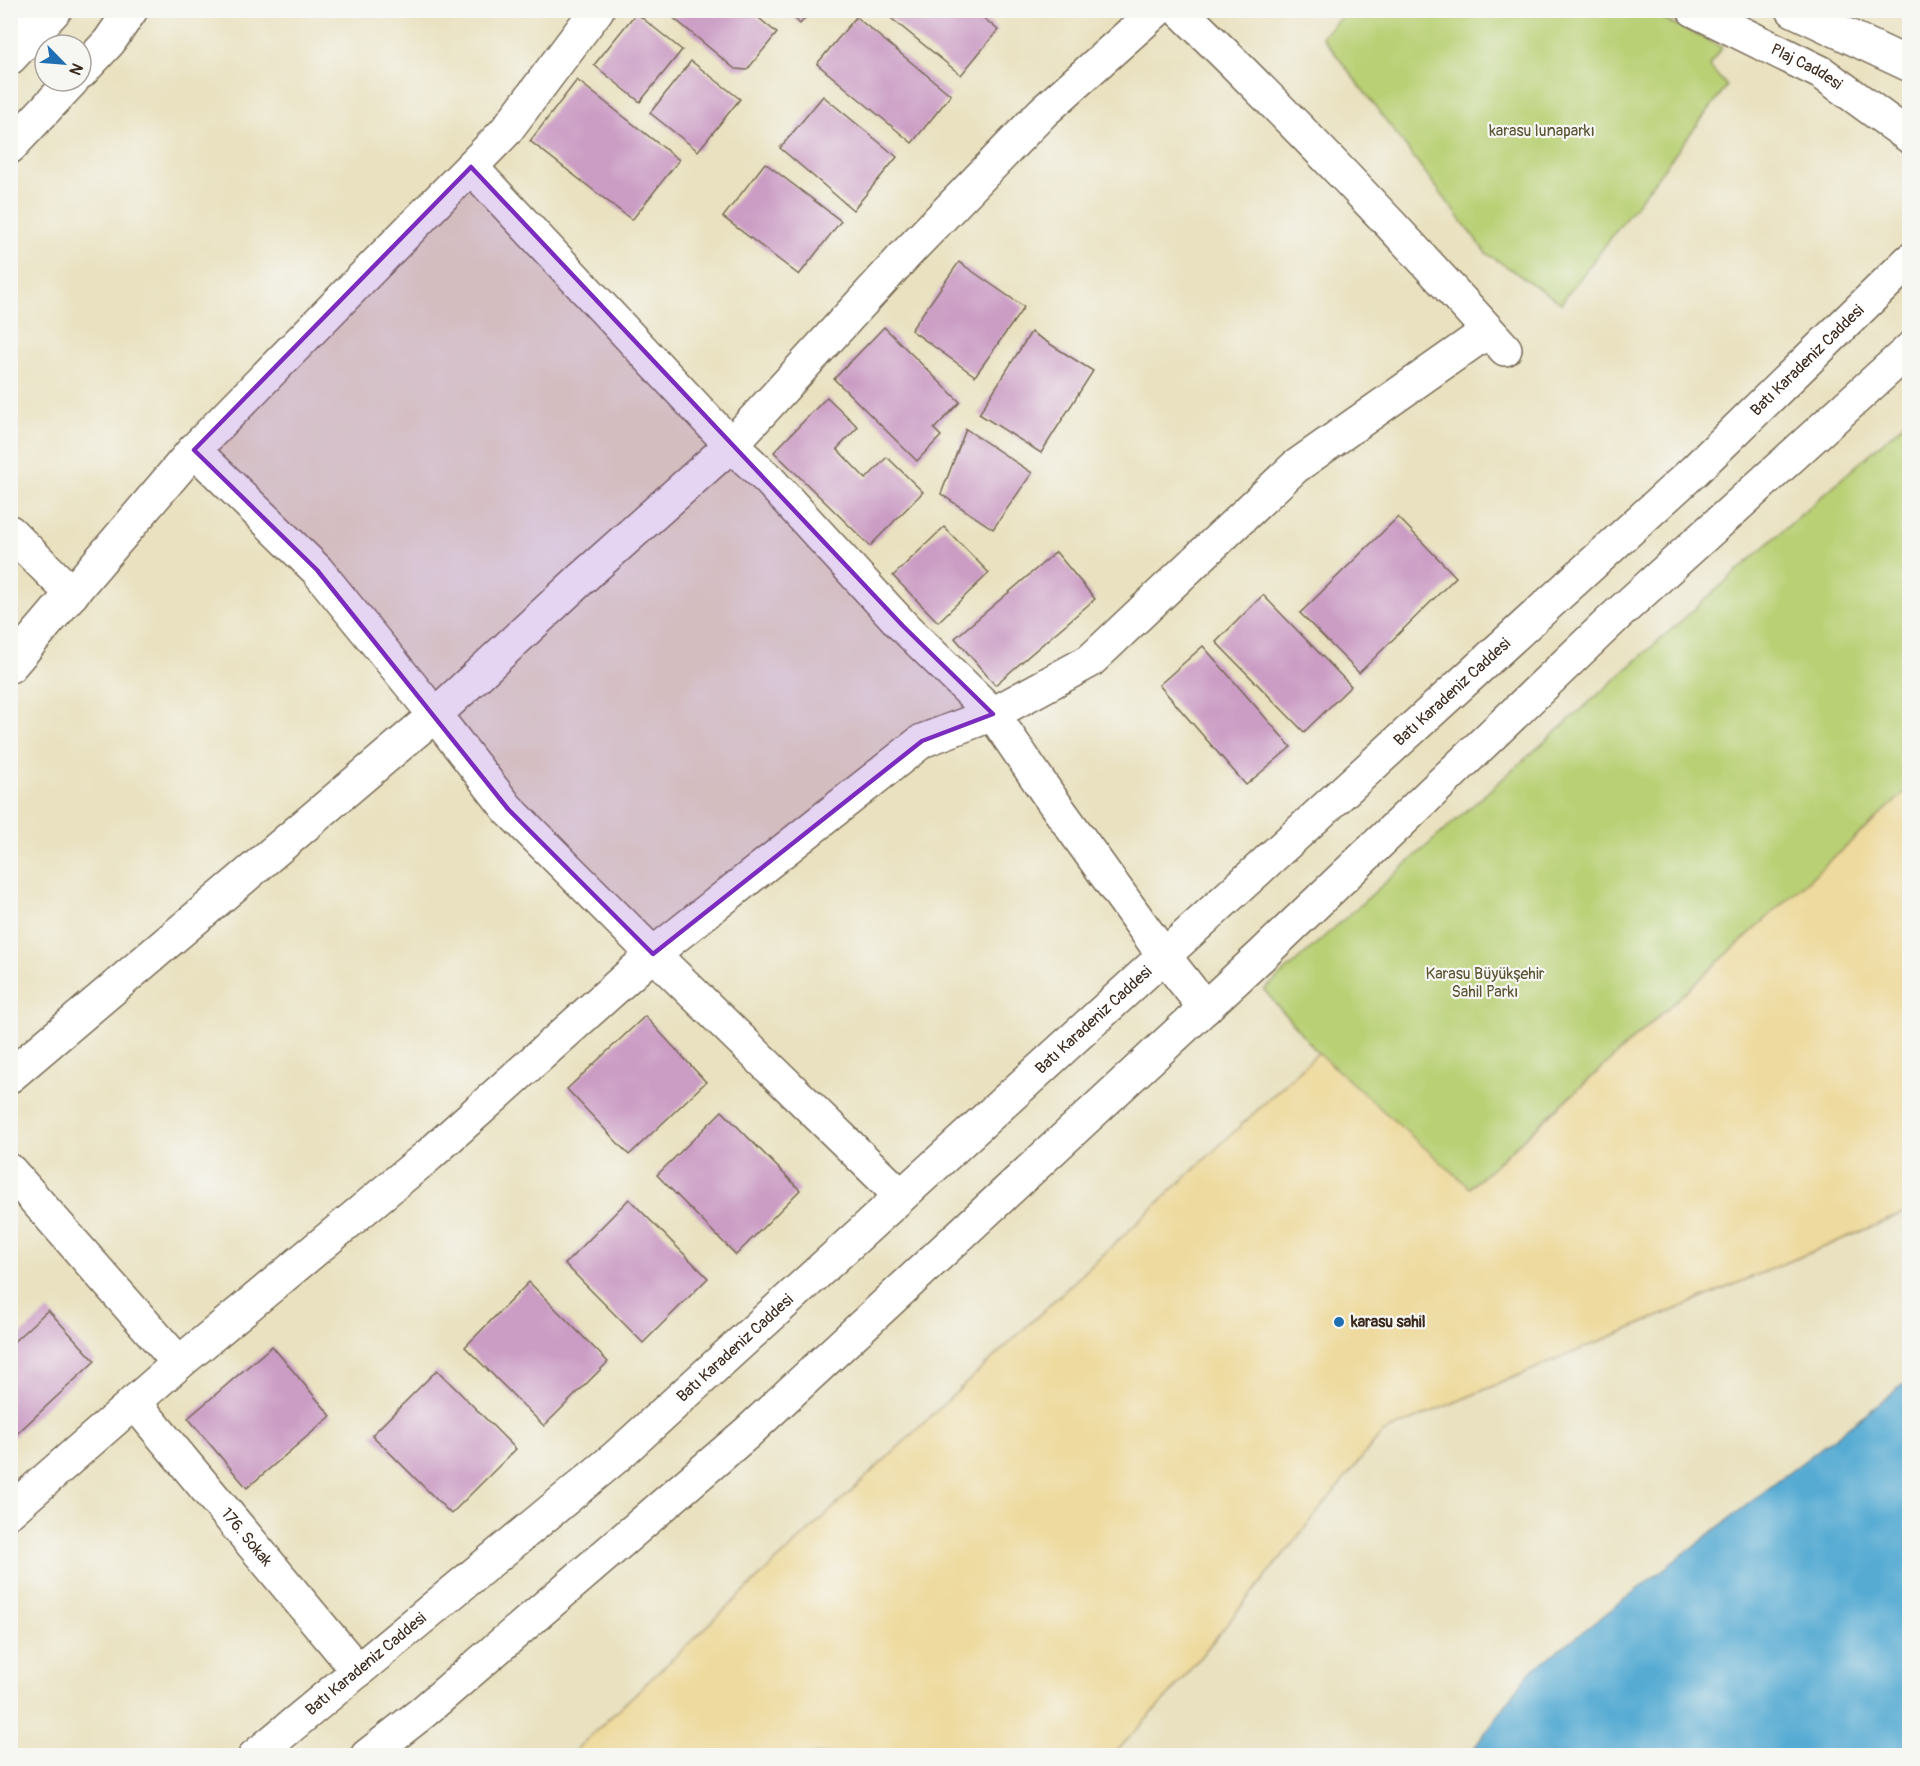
<svg xmlns="http://www.w3.org/2000/svg" width="1920" height="1766" viewBox="0 0 1920 1766" font-family="Pangolin,sans-serif">
<style>
.green{fill:#b9d075;stroke:#7a7d4a;stroke-width:1.5}
.sand{fill:#eeda9e;stroke:#94825e;stroke-width:1.5}
.water{fill:#57abd3;stroke:#496a78;stroke-width:1.5}
.building{fill:#cb9cc4}
.lines{fill:none;stroke-linecap:round;stroke-linejoin:round}
.minor-casing{stroke:#786a56;stroke-width:36}
.secondary-casing{stroke:#786a56;stroke-width:36}
.primary-casing{stroke:#786a56;stroke-width:36}
.minor{stroke:#fff;stroke-width:33}
.secondary{stroke:#fff;stroke-width:33}
.primary{stroke:#fff;stroke-width:33}
.marked{fill:#7b2cbf;fill-opacity:0.2;stroke:#7b2cbf;stroke-width:4.5;stroke-linejoin:round}
.poi-dot{fill:#1f6fb2;stroke:#f6f6f2;stroke-width:2}
.labels{text-anchor:middle;dominant-baseline:central;stroke-width:4.5;stroke-linejoin:round;paint-order:stroke}
.street-label{font-size:16px;fill:#3b2a1e;stroke:#f6f6f2}
.park-label{font-size:16px;fill:#5a5434;stroke:#f6f6f2}
.poi-label{font-size:16px;font-weight:bold;fill:#3b2a1e;stroke:#f6f6f2;text-anchor:start}
</style>
<rect width="100%" height="100%" fill="#f6f6f2"/>
<filter id="ink" filterUnits="userSpaceOnUse"><feTurbulence type="fractalNoise" baseFrequency=".0167" numOctaves="2"/><feDisplacementMap in="SourceGraphic" scale="12" xChannelSelector="R" yChannelSelector="G"/><feConvolveMatrix kernelMatrix="1 2 1 2 8 2 1 2 1" color-interpolation-filters="sRGB"/></filter>
<filter id="wash" filterUnits="userSpaceOnUse"><feTurbulence type="fractalNoise" baseFrequency=".008" numOctaves="4" result="noise"/><feDisplacementMap in="SourceGraphic" scale="24" xChannelSelector="R" yChannelSelector="G"/><feGaussianBlur stdDeviation="1.35" result="paint"/><feColorMatrix in="noise" values="0 0 0 0 0 0 0 0 0 0 0 0 0 0 0 0 0 1.4 0 .05"/><feComposite in="paint" operator="in"/></filter>
<g filter="url(#wash)">
<rect width="100%" height="100%" fill="#e9e1bf"/>
<g class="green">
<polygon points="1348,10 1646,11 1722,47 1709,66 1727,86 1561,303 1486,253 1322,36"/>
<polygon points="1909,419 1909,789 1469,1188 1318,1053 1264,990"/>
</g>
<polygon class="sand" points="1909,789 1909,1211 1382,1433 1171,1693 1113,1755 570,1755 1318,1053 1470,1188"/>
<polygon class="water" points="1909,1380 1909,1755 1469,1755 1529,1673"/>
<g id="blocks">
<g class="building">
<polygon points="664,10 749,10 777,33 747,70 735,69"/>
<polygon points="786,10 812,10 800,24"/>
<polygon points="881,10 974,10 998,30 961,75"/>
<polygon points="636,13 682,50 640,102 594,65"/>
<polygon points="856,17 951,95 912,143 817,64"/>
<polygon points="691,61 740,99 698,151 650,113"/>
<polygon points="577,80 679,160 632,220 530,141"/>
<polygon points="823,96 897,157 853,210 780,148"/>
<polygon points="765,163 841,221 799,275 723,217"/>
<polygon points="959,262 1024,307 975,376 911,330"/>
<polygon points="884,327 960,402 934,429 941,436 917,461 834,379"/>
<polygon points="1031,332 1093,371 1041,453 979,414"/>
<polygon points="827,397 858,427 837,449 866,479 887,457 923,492 870,546 774,452"/>
<polygon points="966,429 1032,473 993,529 941,494"/>
<polygon points="1398,517 1456,577 1359,673 1300,613"/>
<polygon points="944,527 989,573 938,622 893,576"/>
<polygon points="1056,552 1095,599 995,685 955,638"/>
<polygon points="1263,595 1351,686 1304,732 1216,642"/>
<polygon points="1203,646 1291,747 1246,785 1159,685"/>
<polygon points="645,1016 706,1082 629,1155 567,1089"/>
<polygon points="722,1111 800,1190 736,1255 657,1175"/>
<polygon points="629,1199 708,1278 643,1343 565,1264"/>
<polygon points="529,1282 608,1362 544,1426 465,1347"/>
<polygon points="48,1310 95,1361 10,1440 10,1345"/>
<polygon points="272,1346 331,1416 247,1488 188,1418"/>
<polygon points="437,1370 516,1449 451,1514 372,1435"/>
</g>
</g>
</g>
<g filter="url(#ink)">
<use href="#blocks" fill-opacity="0" stroke="#786a56" stroke-width="1.5"/>
<g class="lines">
<g class="minor-casing">
<g id="minor">
<path d="M1180 10C1292 119 1401 233 1505 349"/>
<polyline points="10,12 34,33"/>
<polyline points="471,167 731,445 769,480 903,626 993,714 1047,793 1164,956 1205,1008"/>
<polyline points="194,450 317,570 435,715 508,809 653,954 901,1196"/>
<polyline points="10,532 72,594"/>
<polyline points="10,666 194,450 505,132 597,10"/>
<polyline points="10,1076 435,715 581,579 731,445 906,254 1043,112 1157,10"/>
<polyline points="10,1171 179,1363"/>
<path id="s1" d="M134 1402 358 1671"/>
<polyline points="10,1511 179,1363 429,1155 653,954 922,741 993,714 1090,661 1295,467 1488,331"/>
</g>
</g>
<g class="secondary-casing">
<g id="secondary">
<polyline points="10,58 55,10"/>
<polyline points="81,72 109,42 131,10"/>
<polyline points="10,147 72,81"/>
</g>
</g>
<g class="primary-casing">
<g id="primary">
<path id="s2" d="M1694 10 1822 73 1910 137"/>
<polyline points="1793,10 1910,65"/>
<path id="s3" d="M255 1756 616 1457 1694 471 1910 260"/>
<polyline points="367,1756 422,1713 747,1433 1263,954 1616,616 1910,349"/>
</g>
</g>
<use href="#minor" class="minor"/>
<use href="#secondary" class="secondary"/>
<use href="#primary" class="primary"/>
</g>
</g>
<path class="marked" d="M471 167 903 626 993 714 922 741 653 954 508 809 317 570 194 450Z"/>
<circle class="poi-dot" cx="1339" cy="1322" r="6"/>
<g class="labels">
<g class="street-label">
<text stroke="none"><textPath href="#s2" startOffset="126">Plaj Caddesi</textPath></text>
<text stroke="none"><textPath href="#s3" startOffset="2088">Batı Karadeniz Caddesi</textPath></text>
<text stroke="none"><textPath href="#s3" startOffset="1602">Batı Karadeniz Caddesi</textPath></text>
<text stroke="none"><textPath href="#s3" startOffset="1116">Batı Karadeniz Caddesi</textPath></text>
<text stroke="none"><textPath href="#s3" startOffset="630">Batı Karadeniz Caddesi</textPath></text>
<text stroke="none"><textPath href="#s1" startOffset="176">176. Sokak</textPath></text>
<text stroke="none"><textPath href="#s3" startOffset="144">Batı Karadeniz Caddesi</textPath></text>
</g>
<g class="park-label">
<text x="1542" y="131">karasu lunaparkı</text>
<text x="1485" y="974">Karasu Büyükşehir<tspan x="1485" dy="18">Sahil Parkı</tspan></text>
</g>
<g class="poi-label">
<text x="1351" y="1322">karasu sahil</text>
</g>
</g>
<rect width="1920" height="1766" fill="none" stroke="#f6f6f2" stroke-width="36"/>
<g transform="translate(63 63) rotate(115)"><circle r="28" fill="#f6f6f2" stroke="#aba49d" stroke-width="1.5"/>
<path d="M0-4.5L10 22L0 15L-10 22Z" fill="#1f6fb2"/>
<text y="-9" font-size="16" font-weight="bold" text-anchor="middle" fill="#3b2a1e">N</text>
</g>
</svg>
